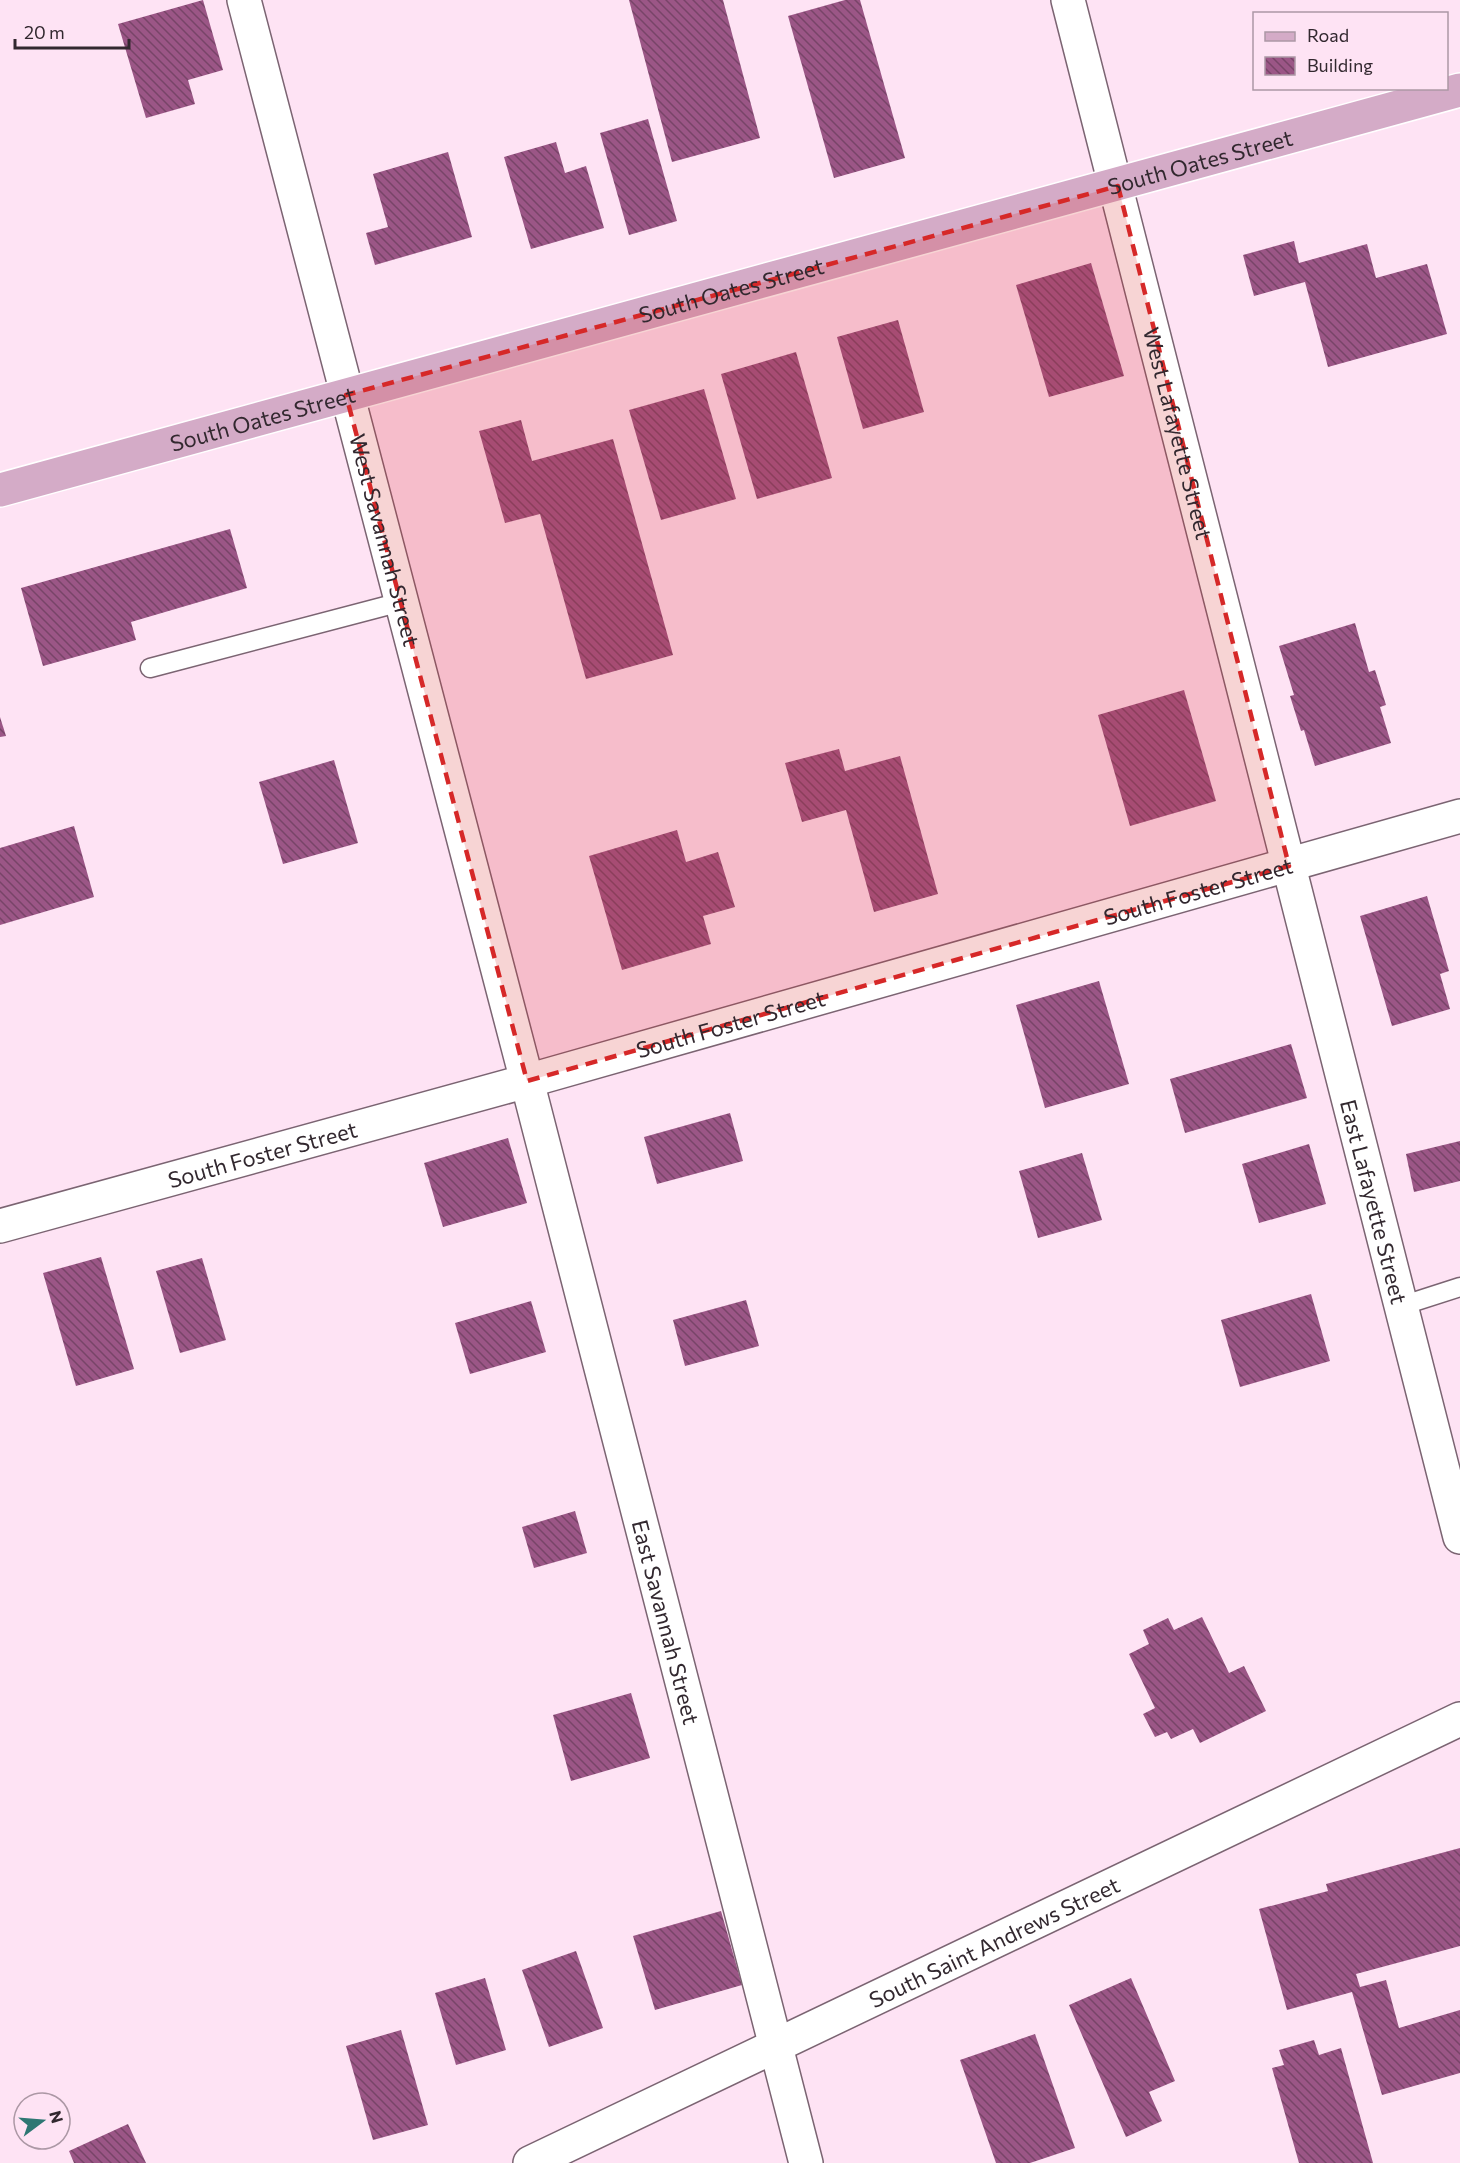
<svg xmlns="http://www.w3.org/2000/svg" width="1460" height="2163" viewBox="0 0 1460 2163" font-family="Commissioner,sans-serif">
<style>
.building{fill:url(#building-back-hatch)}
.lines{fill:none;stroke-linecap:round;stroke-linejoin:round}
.lane-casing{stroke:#7b6472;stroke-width:21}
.street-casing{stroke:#7b6472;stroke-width:36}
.secondary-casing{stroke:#7b6472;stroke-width:36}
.primary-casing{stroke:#fff;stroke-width:36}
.lane{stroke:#fff;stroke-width:18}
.street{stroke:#fff;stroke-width:33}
.secondary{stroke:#fff;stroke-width:33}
.primary{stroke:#d4abc7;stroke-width:33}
.marked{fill:#d62828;fill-opacity:0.2;stroke:#d62828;stroke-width:4.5;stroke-dasharray:12 8;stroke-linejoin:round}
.labels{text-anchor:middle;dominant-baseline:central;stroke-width:6;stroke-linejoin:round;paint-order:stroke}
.street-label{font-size:22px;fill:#32282f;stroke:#fee3f4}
</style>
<defs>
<pattern id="building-back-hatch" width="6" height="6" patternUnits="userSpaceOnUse" patternTransform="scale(1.5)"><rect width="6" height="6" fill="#9b5686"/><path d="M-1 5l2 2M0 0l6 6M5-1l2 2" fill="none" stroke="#784468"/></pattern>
</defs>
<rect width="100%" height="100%" fill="#fee3f4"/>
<g class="building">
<polygon points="203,0 223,70 188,80 195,104 146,118 118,24"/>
<polygon points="629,0 723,0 760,138 672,162"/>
<polygon points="845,0 860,0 905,158 834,178 788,16"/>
<polygon points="648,119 677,221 629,235 600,133"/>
<polygon points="556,142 565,173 586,166 604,228 531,249 504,157"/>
<polygon points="448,152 472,237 375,265 366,233 388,227 373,174"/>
<polygon points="1294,241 1299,263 1367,244 1376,278 1427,264 1447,334 1328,367 1305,282 1254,296 1243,255"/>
<polygon points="1091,263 1124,376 1049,397 1016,285"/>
<polygon points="898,320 924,412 863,429 837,337"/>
<polygon points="796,352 832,478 757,499 721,374"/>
<polygon points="704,389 736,499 661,520 629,410"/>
<polygon points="521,420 532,461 613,439 673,655 586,679 540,514 505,523 479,431"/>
<polygon points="230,529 247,588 131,622 136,640 43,666 21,588"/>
<polygon points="1355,623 1369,672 1375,670 1386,705 1380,707 1391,743 1315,766 1304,730 1301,731 1290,696 1294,695 1279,646"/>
<polygon points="1184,690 1216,801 1130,826 1098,715"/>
<polygon points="0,717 6,736 0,737"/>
<polygon points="839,749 845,771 900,756 938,894 874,912 846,810 802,822 785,763"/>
<polygon points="334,760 358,843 283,864 259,782"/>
<polygon points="74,826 94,897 0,925 0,848"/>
<polygon points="677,830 686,862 718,852 735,907 703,916 711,944 622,970 589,856"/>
<polygon points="1427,896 1449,971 1440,974 1450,1009 1392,1026 1360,916"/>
<polygon points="1099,981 1129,1084 1045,1108 1016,1005"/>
<polygon points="1291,1044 1307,1098 1185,1133 1170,1079"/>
<polygon points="730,1113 743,1161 657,1184 644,1137"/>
<polygon points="508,1138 527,1203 443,1227 424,1163"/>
<polygon points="1460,1141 1460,1181 1414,1192 1406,1154"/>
<polygon points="1309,1144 1326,1204 1259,1223 1242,1164"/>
<polygon points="1082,1153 1102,1220 1038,1238 1019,1171"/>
<polygon points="101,1257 134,1369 76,1386 43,1273"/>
<polygon points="202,1258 226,1340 180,1353 156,1271"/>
<polygon points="1311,1294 1330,1361 1240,1387 1221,1320"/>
<polygon points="746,1300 759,1346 685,1366 673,1320"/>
<polygon points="531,1301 546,1352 470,1374 455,1323"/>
<polygon points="575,1511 587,1553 534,1568 522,1527"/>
<polygon points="1202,1617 1229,1673 1244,1666 1266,1711 1200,1743 1193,1729 1171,1739 1167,1732 1155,1737 1143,1714 1155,1708 1129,1654 1149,1644 1143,1630 1168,1618 1174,1630"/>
<polygon points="631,1693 650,1758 571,1781 553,1715"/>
<polygon points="1460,1848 1460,1946 1356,1974 1360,1987 1386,1980 1399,2028 1460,2010 1460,2073 1382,2095 1352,1992 1287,2010 1259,1909 1328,1891 1326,1884"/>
<polygon points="721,1911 742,1985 655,2010 633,1936"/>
<polygon points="576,1951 603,2028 549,2047 522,1970"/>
<polygon points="485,1978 506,2050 456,2065 435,1993"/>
<polygon points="1131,1978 1175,2081 1149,2092 1162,2121 1126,2137 1069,2005"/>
<polygon points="401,2030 428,2125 373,2140 346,2046"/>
<polygon points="1035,2034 1075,2148 1030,2163 996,2163 960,2060"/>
<polygon points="1314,2040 1319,2055 1341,2048 1373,2163 1299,2163 1272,2068 1284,2065 1279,2050"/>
<polygon points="128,2124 146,2163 74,2163 69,2151"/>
</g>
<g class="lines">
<g class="lane-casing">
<g id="lane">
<polyline points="150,668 401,602"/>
<polyline points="1401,1306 1460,1287"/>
</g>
</g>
<g class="street-casing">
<g id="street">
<path id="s1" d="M244 0 527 1081 806 2163"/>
<path id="s2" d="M0 1226 527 1081 1460 816"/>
</g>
</g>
<g class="secondary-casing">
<g id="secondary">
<path id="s3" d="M1068 0 1460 1537"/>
<path id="s4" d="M530 2163 1460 1719"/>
</g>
</g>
<g class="primary-casing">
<g id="primary">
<path id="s5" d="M0 490 1460 90"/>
</g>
</g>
<use href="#lane" class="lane"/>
<use href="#street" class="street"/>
<use href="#secondary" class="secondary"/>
<use href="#primary" class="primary"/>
</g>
<path class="marked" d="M1118 186 1289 866 527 1081 346 395Z"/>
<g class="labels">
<g class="street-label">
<text stroke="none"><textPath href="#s5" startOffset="1244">South Oates Street</textPath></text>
<text stroke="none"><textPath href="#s5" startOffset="758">South Oates Street</textPath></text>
<text stroke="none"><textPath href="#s5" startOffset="272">South Oates Street</textPath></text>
<text stroke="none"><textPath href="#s3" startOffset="447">West Lafayette Street</textPath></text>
<text stroke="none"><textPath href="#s1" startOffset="558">West Savannah Street</textPath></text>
<text stroke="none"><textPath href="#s2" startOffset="1244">South Foster Street</textPath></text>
<text stroke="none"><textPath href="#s2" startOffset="758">South Foster Street</textPath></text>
<text stroke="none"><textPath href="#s2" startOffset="272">South Foster Street</textPath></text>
<text stroke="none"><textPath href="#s3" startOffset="1240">East Lafayette Street</textPath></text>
<text stroke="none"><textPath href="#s1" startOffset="1676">East Savannah Street</textPath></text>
<text stroke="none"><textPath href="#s4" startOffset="514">South Saint Andrews Street</textPath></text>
</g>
</g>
<rect x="1253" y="12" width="195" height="78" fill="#fee3f4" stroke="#ac98a5" stroke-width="1.5"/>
<rect x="1265" y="32" width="30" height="9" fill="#d4abc7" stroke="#ac98a5" stroke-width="1.5"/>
<text x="1307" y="42" font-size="18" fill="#32282f">Road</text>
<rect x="1265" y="57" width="30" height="18" fill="url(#building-back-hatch)" stroke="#ac98a5" stroke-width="1.5"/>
<text x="1307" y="72" font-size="18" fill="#32282f">Building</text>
<g transform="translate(42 2121) rotate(74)"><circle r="28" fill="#fee3f4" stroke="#ac98a5" stroke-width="1.5"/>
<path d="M0-4.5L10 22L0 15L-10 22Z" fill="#2e7773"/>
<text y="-9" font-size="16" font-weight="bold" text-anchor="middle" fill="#32282f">N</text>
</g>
<path d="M15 39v9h114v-9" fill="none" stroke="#32282f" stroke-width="3"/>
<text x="24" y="39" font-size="18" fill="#32282f" stroke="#fee3f4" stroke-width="4.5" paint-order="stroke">20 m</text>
</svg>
